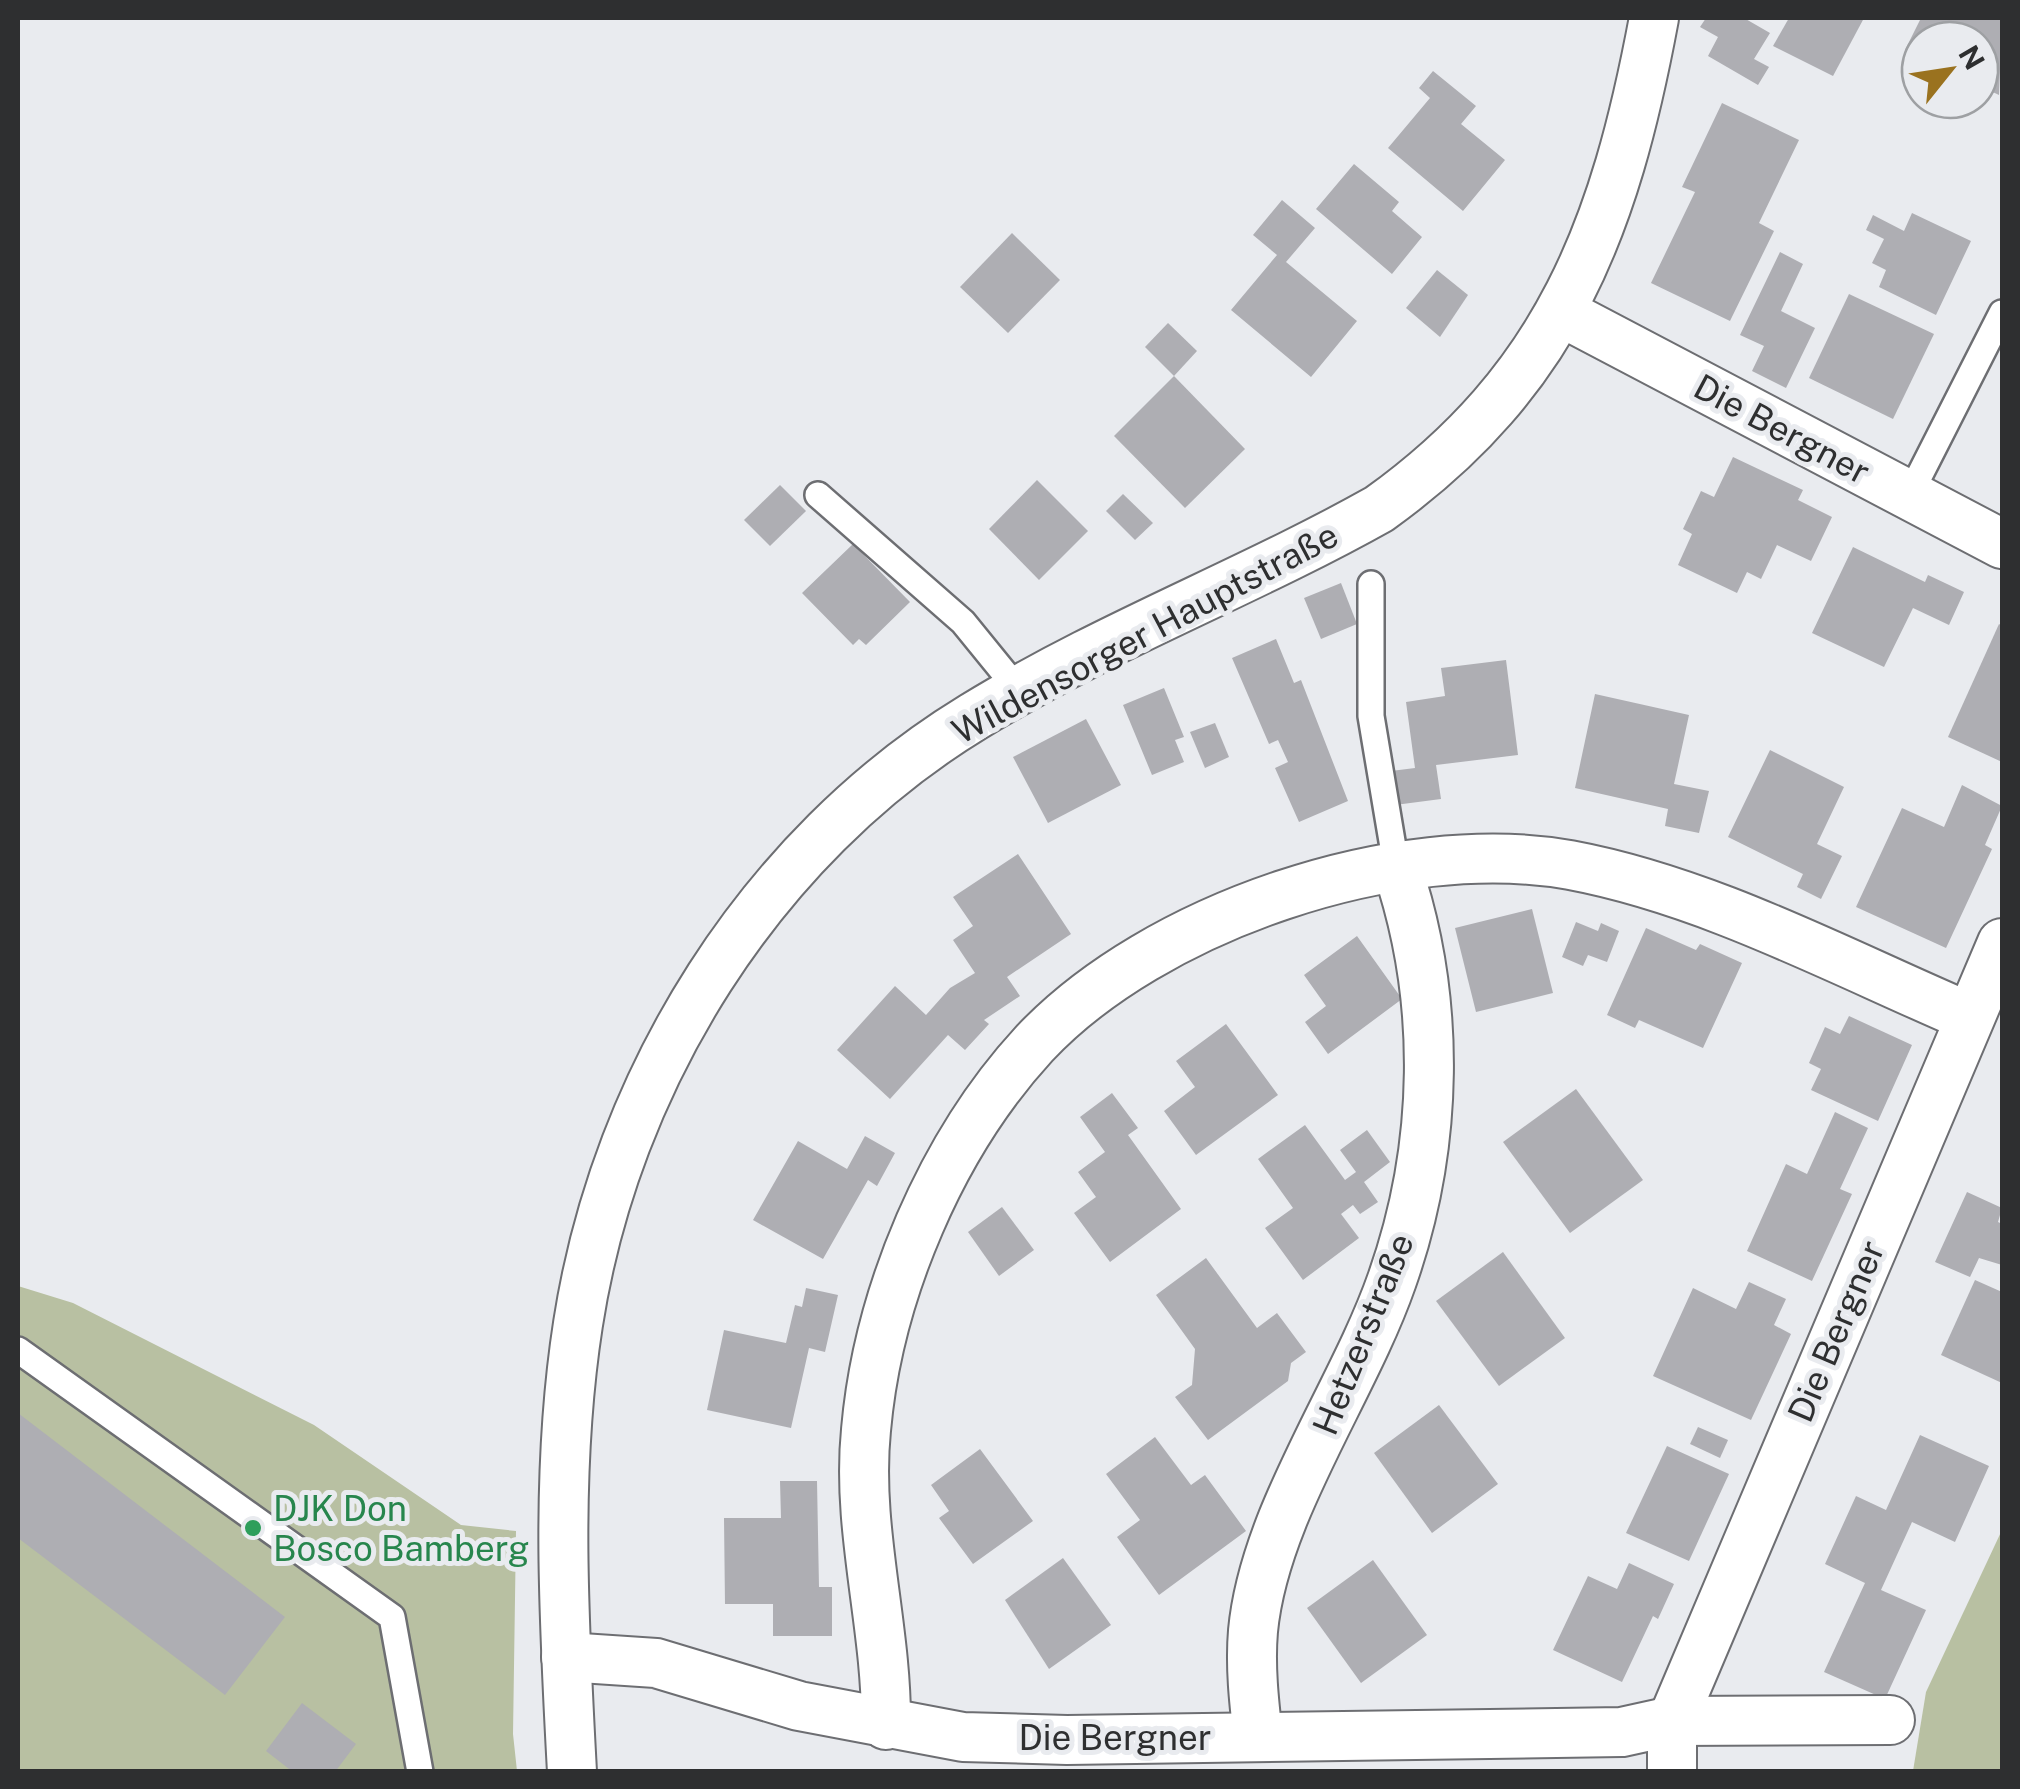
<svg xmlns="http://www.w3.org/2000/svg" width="2020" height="1789" viewBox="0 0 2020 1789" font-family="'Public Sans',sans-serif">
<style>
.green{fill:#b8c0a2}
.building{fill:#aeaeb3}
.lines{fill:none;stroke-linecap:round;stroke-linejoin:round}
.lane-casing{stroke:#6d6e72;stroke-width:30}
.street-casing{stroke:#6d6e72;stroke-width:52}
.lane{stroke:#fff;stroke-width:25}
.street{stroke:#fff;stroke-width:48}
.leisure-dot{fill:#2e9e5b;stroke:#e9ebef;stroke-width:4}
.labels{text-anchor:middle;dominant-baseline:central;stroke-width:10;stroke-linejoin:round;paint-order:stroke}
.street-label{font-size:35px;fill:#2e2f30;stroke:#e9ebef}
.leisure-label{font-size:35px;fill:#27864d;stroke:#e9ebef;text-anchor:start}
</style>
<rect width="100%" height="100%" fill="#e9ebef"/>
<g class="green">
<polygon points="18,1286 73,1303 314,1425 461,1525 516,1531 513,1734 517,1771 18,1771"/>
<polygon points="2002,1530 2002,1771 1913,1771 1926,1692"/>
</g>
<g class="building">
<polygon points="1706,18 1744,18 1770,33 1754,59 1769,67 1758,85 1708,56 1718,37 1700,27"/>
<polygon points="1789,18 1864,18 1833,76 1773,46"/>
<polygon points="1921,18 2002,18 1999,95 1980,86 1980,40 1920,40 1920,57 1905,50"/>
<polygon points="1433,71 1476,106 1461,124 1505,160 1463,211 1388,148 1430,98 1419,88"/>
<polygon points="1722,103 1799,140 1759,223 1774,231 1730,321 1651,283 1695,192 1682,187"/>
<polygon points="1354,164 1399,202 1392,211 1422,237 1392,274 1316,209"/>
<polygon points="1282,200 1315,228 1286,262 1357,321 1311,377 1231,310 1277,255 1253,235"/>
<polygon points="1912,213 1971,241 1936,315 1879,287 1886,270 1872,263 1884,239 1866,230 1873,215 1904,231"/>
<polygon points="1012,233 1060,280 1008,333 960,287"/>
<polygon points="1780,252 1803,264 1781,311 1815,328 1786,388 1752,371 1764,346 1740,335"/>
<polygon points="1437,270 1468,295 1440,337 1406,308"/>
<polygon points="1849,294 1934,334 1893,419 1809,378"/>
<polygon points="1168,323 1197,351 1174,376 1145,347"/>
<polygon points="1174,376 1245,449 1185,508 1114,436"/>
<polygon points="1733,457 1803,490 1798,500 1832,517 1811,561 1777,545 1761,579 1747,572 1737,593 1678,565 1692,534 1683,529 1701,491 1714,497"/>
<polygon points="1037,480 1088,531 1039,580 989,529"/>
<polygon points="780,485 806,511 770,546 744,520"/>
<polygon points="1123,494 1153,523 1135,540 1106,511"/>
<polygon points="853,544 910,602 866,645 859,639 853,645 802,593"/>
<polygon points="1853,547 1925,582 1928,575 1964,592 1949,625 1913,608 1884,667 1812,633"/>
<polygon points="1341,583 1357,624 1321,639 1304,598"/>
<polygon points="1999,624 2002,626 2002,762 1948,737"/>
<polygon points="1276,639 1294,683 1301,680 1348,801 1299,822 1275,768 1288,762 1278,740 1269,744 1232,658"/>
<polygon points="1506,660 1518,755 1436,765 1441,799 1395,805 1391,771 1415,768 1406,702 1445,696 1441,668"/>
<polygon points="1164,688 1184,737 1175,740 1184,762 1152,775 1123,705"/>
<polygon points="1595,694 1689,715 1674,784 1709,791 1699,833 1665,826 1668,809 1575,788"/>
<polygon points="1086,719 1121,785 1048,823 1013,757"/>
<polygon points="1215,723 1229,757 1205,768 1190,732"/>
<polygon points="1770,750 1844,787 1817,844 1842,856 1821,899 1797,887 1803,874 1728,837"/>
<polygon points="1962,785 2002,806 1985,845 1992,849 1946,948 1856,907 1902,808 1944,827"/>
<polygon points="1018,854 1071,934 1007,977 1020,996 984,1020 989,1024 965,1050 948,1035 890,1099 837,1050 895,986 926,1015 950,988 975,973 953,940 973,926 953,897"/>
<polygon points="1532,909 1553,993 1476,1012 1455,928"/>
<polygon points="1576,922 1598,931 1601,923 1619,931 1607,962 1588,955 1583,966 1562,957"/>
<polygon points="1646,928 1696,950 1700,944 1742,963 1703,1048 1639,1020 1635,1028 1607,1015"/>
<polygon points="1357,936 1402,999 1328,1054 1305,1022 1326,1006 1304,975"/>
<polygon points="1849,1016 1912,1045 1878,1121 1811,1090 1821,1069 1809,1063 1825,1027 1840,1034"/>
<polygon points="1226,1024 1278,1095 1196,1155 1164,1111 1195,1087 1176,1061"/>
<polygon points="1576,1089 1643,1180 1570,1233 1503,1142"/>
<polygon points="1112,1093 1138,1128 1128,1135 1181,1209 1110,1262 1074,1213 1096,1197 1078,1172 1105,1152 1080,1117"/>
<polygon points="1835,1112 1868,1128 1840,1189 1852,1194 1812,1281 1747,1251 1786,1164 1807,1174"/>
<polygon points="1305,1125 1345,1180 1356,1172 1340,1150 1367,1130 1390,1162 1364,1182 1378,1202 1360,1214 1353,1205 1341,1214 1359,1238 1303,1280 1265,1228 1293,1208 1258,1159"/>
<polygon points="865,1136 895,1153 877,1186 868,1180 823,1259 753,1220 798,1141 847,1169"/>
<polygon points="1967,1192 2002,1208 1998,1222 2002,1224 2002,1265 1979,1258 1970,1277 1935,1262"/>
<polygon points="1002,1207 1034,1250 999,1276 968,1232"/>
<polygon points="1503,1252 1565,1338 1499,1386 1436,1301"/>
<polygon points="1206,1258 1257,1328 1277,1313 1306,1352 1291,1363 1288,1381 1208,1440 1175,1397 1192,1385 1195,1349 1156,1295"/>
<polygon points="1975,1280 2002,1292 2002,1383 1941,1355"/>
<polygon points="1749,1282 1786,1299 1774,1325 1791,1334 1751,1420 1653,1376 1693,1288 1736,1309"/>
<polygon points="806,1288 838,1295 825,1352 809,1348 791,1428 707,1410 724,1330 786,1343 795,1305 802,1307"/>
<polygon points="1439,1405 1498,1484 1432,1533 1374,1453"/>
<polygon points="18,1413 285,1617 225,1695 18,1538"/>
<polygon points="1698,1427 1728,1440 1720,1458 1690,1444"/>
<polygon points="1920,1435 1989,1466 1955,1542 1912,1522 1881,1590 1926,1610 1885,1699 1824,1672 1865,1583 1825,1564 1856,1496 1886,1510"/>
<polygon points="1155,1437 1191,1485 1205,1475 1246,1531 1159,1595 1117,1537 1140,1520 1106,1474"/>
<polygon points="1667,1446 1729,1474 1689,1561 1626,1533"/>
<polygon points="980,1449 1033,1521 973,1564 939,1518 949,1511 931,1485"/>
<polygon points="780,1481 817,1481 819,1587 832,1587 832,1636 773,1636 773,1604 725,1604 724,1518 781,1518"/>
<polygon points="1063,1558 1111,1625 1049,1669 1005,1600"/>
<polygon points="1373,1560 1427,1635 1361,1683 1307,1608"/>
<polygon points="1629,1563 1674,1584 1658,1619 1653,1616 1622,1682 1553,1650 1588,1576 1617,1589"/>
<polygon points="302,1703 356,1744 335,1772 293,1772 266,1751"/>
</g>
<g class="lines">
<g class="lane-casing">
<g id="lane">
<polyline points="818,495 963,622 1020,692"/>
<polyline points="1909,496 2002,313"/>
<polyline points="1371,584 1371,716 1396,865"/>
<polyline points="18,1350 392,1617 420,1772"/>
</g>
</g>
<g class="street-casing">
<g id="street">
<polyline points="1561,312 2002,544"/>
<polyline points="566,1657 656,1663 799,1706 963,1737 1067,1740 1622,1732 1672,1721 1890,1720"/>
<path d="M886 1725C887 1626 856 1529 866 1430 878 1294 941 1145 1034 1044 1153 917 1398 834 1570 865 1709 891 1840 962 1969 1017"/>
<path d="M1258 1737C1254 1702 1250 1666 1253 1631 1264 1513 1353 1392 1392 1280 1439 1147 1442 999 1396 865"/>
<path d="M572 1772C564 1623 555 1471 578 1324 616 1079 760 847 973 717 1103 637 1247 583 1379 509 1559 380 1615 227 1654 18"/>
<polyline points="1672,1772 1672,1721 2002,943"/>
</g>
</g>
<use href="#lane" class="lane"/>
<use href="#street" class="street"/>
</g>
<circle class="leisure-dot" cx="253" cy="1528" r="10"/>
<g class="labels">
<g class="street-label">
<text transform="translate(1782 429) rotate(28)">Die Bergner</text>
<text transform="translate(1145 633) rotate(-28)">Wildensorger Hauptstraße</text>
<text transform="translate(1836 1331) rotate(-67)">Die Bergner</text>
<text transform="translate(1363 1334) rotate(-68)">Hetzerstraße</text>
<text x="1115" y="1737">Die Bergner</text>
</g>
<g class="leisure-label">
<text x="273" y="1508">DJK Don<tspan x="273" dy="40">Bosco Bamberg</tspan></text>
</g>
</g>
<rect width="2020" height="1789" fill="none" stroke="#2e2f30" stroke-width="40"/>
<g transform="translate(1950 70) rotate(60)"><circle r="48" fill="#e9ebef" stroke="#9ea0a3" stroke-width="2.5"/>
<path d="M0-8L18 38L0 25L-18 38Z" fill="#9a721f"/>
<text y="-15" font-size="28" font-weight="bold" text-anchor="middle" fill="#2e2f30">N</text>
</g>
</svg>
